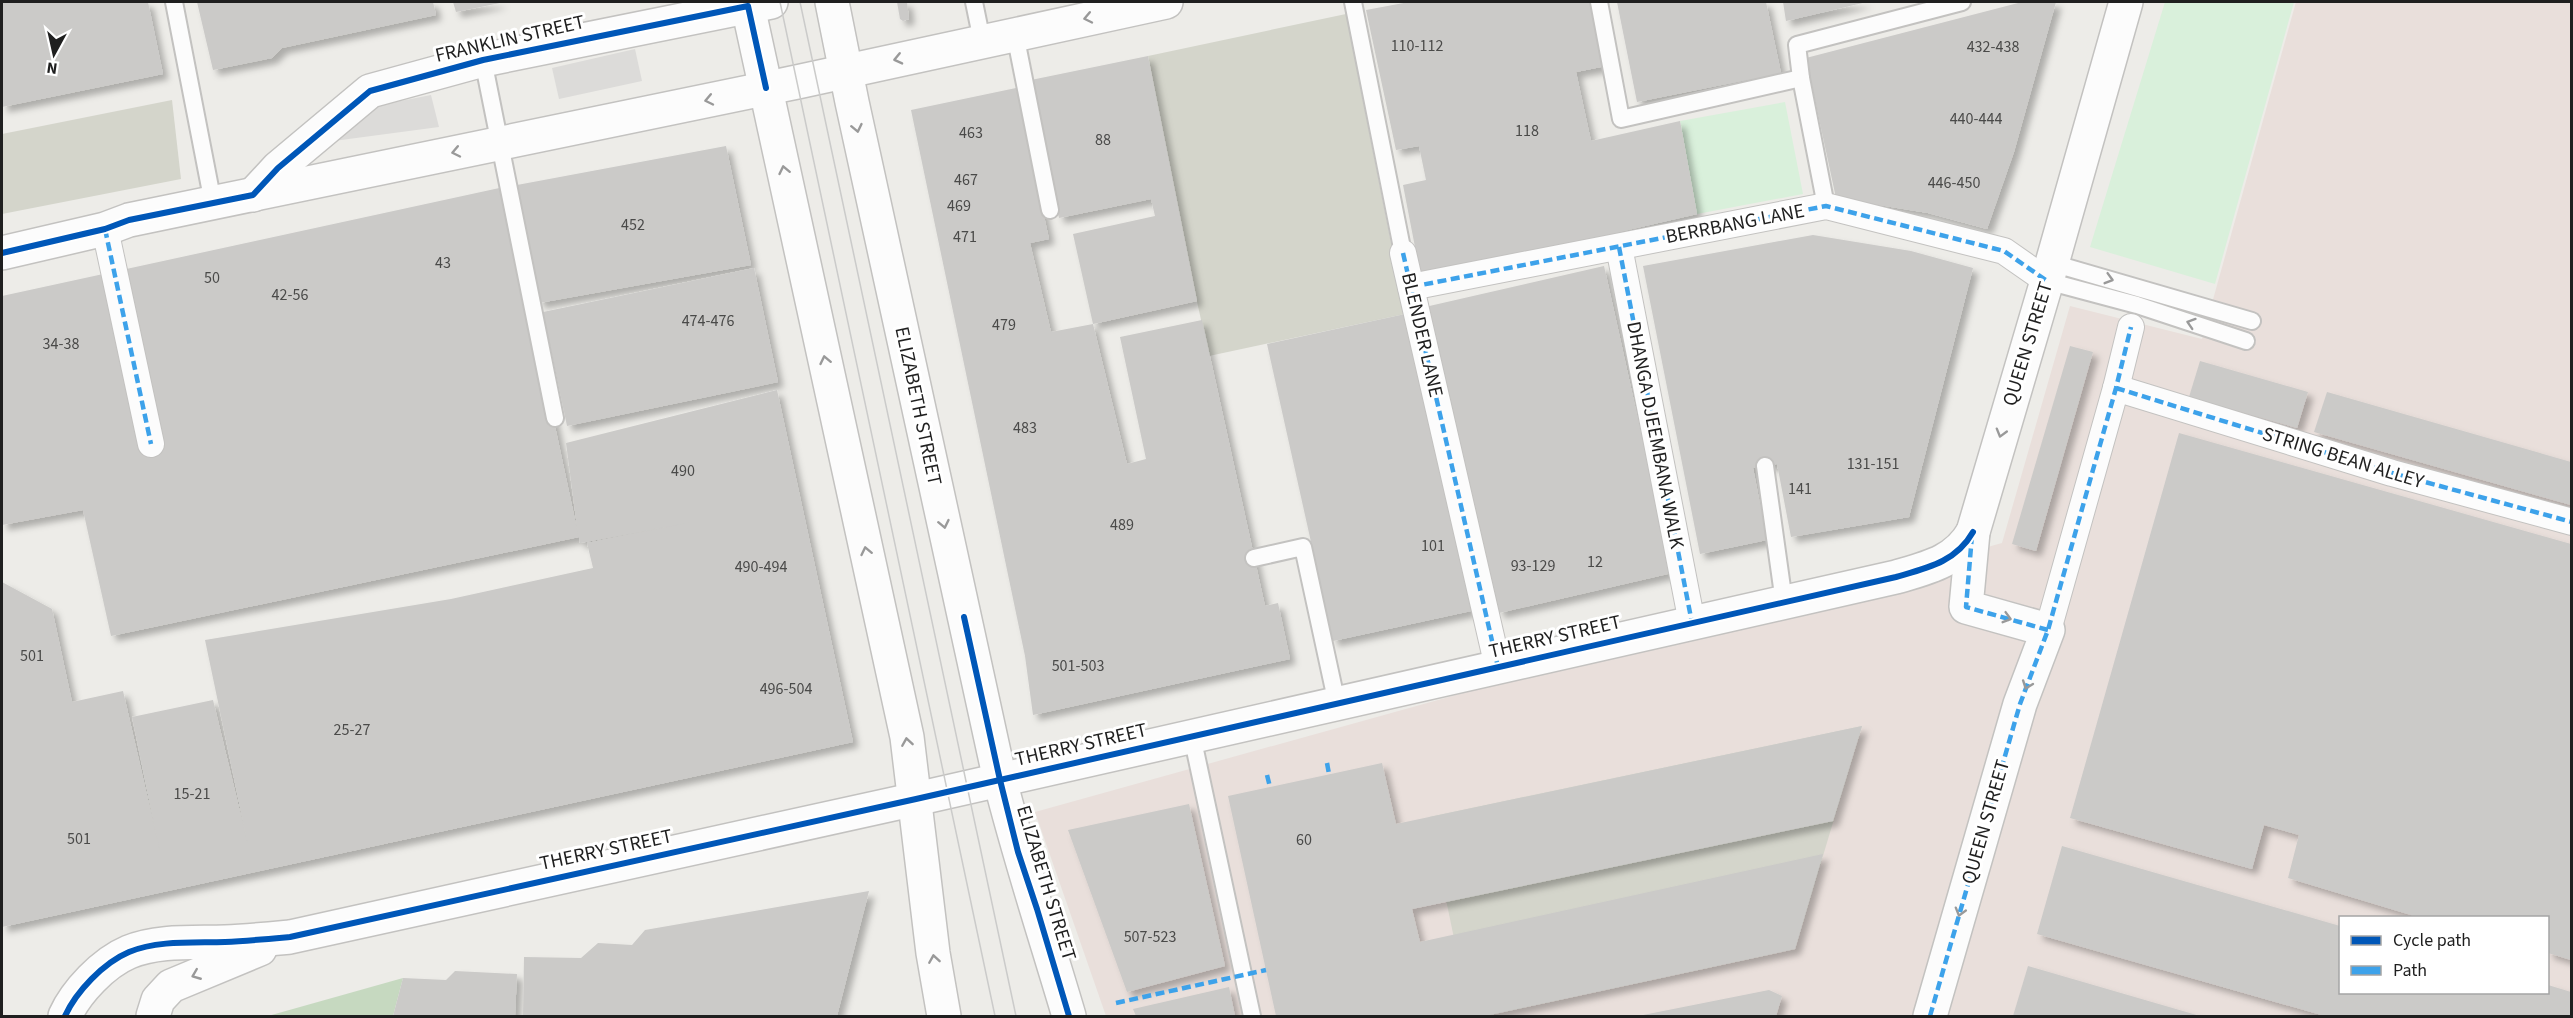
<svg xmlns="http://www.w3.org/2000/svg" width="2573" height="1018" viewBox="0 0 2573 1018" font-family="'Source Sans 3',sans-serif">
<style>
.residential{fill:#dcdbd9}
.commercial{fill:#e9dfdb;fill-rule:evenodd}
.construction{fill:#d4d5cb}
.forest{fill:#c6d9c0}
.park{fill:#d9f0db}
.building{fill:#cbcac8;filter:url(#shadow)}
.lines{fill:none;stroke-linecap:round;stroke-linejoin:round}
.service-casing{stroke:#c3c2c0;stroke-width:20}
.pedestrian-casing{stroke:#c3c2c0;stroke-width:28}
.minor-casing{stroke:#c3c2c0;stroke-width:36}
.tertiary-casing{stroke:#c3c2c0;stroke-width:36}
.service{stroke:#fcfcfc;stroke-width:16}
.pedestrian{stroke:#fcfcfc;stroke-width:26}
.minor{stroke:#fcfcfc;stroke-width:33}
.tertiary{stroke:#fcfcfc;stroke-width:33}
.tram{stroke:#cbcbca;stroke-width:1.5}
.quiet{stroke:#3da2ea;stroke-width:4.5;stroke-dasharray:9 4.5;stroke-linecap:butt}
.cycleway-casing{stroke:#fff;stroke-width:10}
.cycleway{stroke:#0057b8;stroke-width:6}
.oneway{stroke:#999}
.labels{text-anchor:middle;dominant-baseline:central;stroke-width:6;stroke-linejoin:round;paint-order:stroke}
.number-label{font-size:16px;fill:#4a4a49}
.street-label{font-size:20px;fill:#1f1f1f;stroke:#fff}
</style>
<defs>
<filter id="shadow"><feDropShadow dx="5.5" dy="5.5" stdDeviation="3" flood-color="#0004"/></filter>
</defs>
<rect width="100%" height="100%" fill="#edece8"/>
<g class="residential">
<polygon points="635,49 642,81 559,99 552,68"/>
<polygon points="431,95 439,127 326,142 380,105"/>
</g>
<path class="commercial" d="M2296 2H2571V1016H1106L1035 812 2002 543 2070 306 2202 339ZM2340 918H2548V992H2340Z"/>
<g class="construction">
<polygon points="1346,14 1405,314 1209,356 1177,211 1148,56"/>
<polygon points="172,100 181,179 2,214 2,134"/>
<polygon points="1862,726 1795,949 1485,1016 1470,1016 1429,817"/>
</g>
<polygon class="forest" points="403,978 393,1016 268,1016"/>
<g class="park">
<polygon points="2165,2 2294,2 2215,284 2090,247"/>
<polygon points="1785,102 1803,194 1697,214 1680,121"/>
</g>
<g class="building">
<polygon points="2,2 148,2 163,74 2,107"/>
<polygon points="197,2 433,2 436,15 282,48 272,58 213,70"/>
<polygon points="453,2 500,2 500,3 456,12"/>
<polygon points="897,2 907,2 909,19 903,21 900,19"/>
<polygon points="1409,2 1592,2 1606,66 1576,72 1591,141 1680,121 1697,214 1421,278 1403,185 1426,180 1419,146 1396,150 1366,10"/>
<polygon points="1617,2 1766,2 1781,73 1637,102"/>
<polygon points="1783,2 1867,2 1786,21"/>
<polygon points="2022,2 2056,2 2014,152 1987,229 1928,213 1836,198 1806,58"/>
<polygon points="1148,56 1197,301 1093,324 1073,234 1155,216 1151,199 1059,218 1031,80"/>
<polygon points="1016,88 1049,239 1030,243 1051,332 1093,324 1127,464 1146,459 1120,337 1202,320 1265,606 1278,603 1290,659 1033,715 1025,656 911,110"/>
<polygon points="726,146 751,265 539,303 517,185"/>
<polygon points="504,187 578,534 566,443 777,390 853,742 2,927 2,582 52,609 72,702 123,691 160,852 132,717 213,700 248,845 205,640 451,599 593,568 587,543 692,522 580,543 579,537 111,636 83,510 2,525 2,296"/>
<polygon points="1813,235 1911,251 1973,268 1909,517 1791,537 1777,464 1753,468 1767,540 1700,554 1643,266"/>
<polygon points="1604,266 1672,573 1499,613 1425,307"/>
<polygon points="754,268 778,382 567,426 543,312"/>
<polygon points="1405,314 1471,611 1333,641 1267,344"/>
<polygon points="2070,346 2093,352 2036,551 2012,544"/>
<polygon points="2200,361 2308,392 2297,428 2189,397"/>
<polygon points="2327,392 2571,462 2571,505 2314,432"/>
<polygon points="2179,433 2571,544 2571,960 2548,953 2548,918 2421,918 2288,878 2299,835 2264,825 2252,869 2070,818"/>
<polygon points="1862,726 1833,821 1412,909 1420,942 1823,854 1795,949 1485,1016 1276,1016 1228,796 1382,763 1396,824"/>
<polygon points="1189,804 1225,966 1127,992 1068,830"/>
<polygon points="2062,846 2340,926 2340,993 2547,993 2548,985 2571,992 2571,1016 2325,1016 2037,934"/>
<polygon points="869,891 837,1016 523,1016 524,957 581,958 598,943 632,945 645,930"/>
<polygon points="2028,966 2200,1016 2013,1016"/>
<polygon points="455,971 517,974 515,1016 393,1016 403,978 446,980"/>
<polygon points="1229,987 1235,1016 1136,1016 1133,1009"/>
<polygon points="1769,990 1782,996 1776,1016 1638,1016"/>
</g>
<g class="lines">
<g class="service-casing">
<g id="service">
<polyline points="174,2 213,203"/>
<polyline points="974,2 982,41"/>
<polyline points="1353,2 1403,253"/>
<polyline points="1599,2 1621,119 1801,78"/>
<polyline points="1015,34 1050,210"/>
<polyline points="483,60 555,418"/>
<polyline points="1826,206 1801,78 1797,45 1962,2"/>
<polyline points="2052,263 2252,321"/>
<polyline points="2047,281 2137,305 2246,341"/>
<polyline points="1765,466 1784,602"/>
<polyline points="1254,558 1303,547 1337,704"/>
<polyline points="1192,736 1252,1016"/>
</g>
</g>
<g class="pedestrian-casing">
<g id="pedestrian">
<polyline points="105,229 151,444"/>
<polyline points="1619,247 1692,623"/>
<polyline points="1403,253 1498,667"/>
<polyline points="1411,287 1826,206 2004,251 2047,281"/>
<polyline points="2116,388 2392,473 2572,522"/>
<polyline points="2048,630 2116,388 2131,327"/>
</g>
</g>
<g class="minor-casing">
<g id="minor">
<polyline points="253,195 278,168 370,91 483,60 771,2"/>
<polyline points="2,253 105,229 129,220 797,82 1166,2"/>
<path d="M65 1016C76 992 103 963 129 952 158 940 194 943 225 942 247 941 268 939 290 937L916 799 1896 577C1927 568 1956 562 1973 532"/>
<polyline points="153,1016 158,1000 171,986 260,949"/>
<polyline points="1930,1016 2020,704 2048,630 1966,607 1973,532 2047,281 2126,2"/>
</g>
</g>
<g class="tertiary-casing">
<g id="tertiary">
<polyline points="747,2 907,737 933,953 944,1016"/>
<path d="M832 2 852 102 1000 780C1020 860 1046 938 1069 1016"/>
</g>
</g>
<use href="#service" class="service"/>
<use href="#pedestrian" class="pedestrian"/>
<use href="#minor" class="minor"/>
<use href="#tertiary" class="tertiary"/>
<g class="tram">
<polyline points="780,2 995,1016"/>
<polyline points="800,2 1016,1016"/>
</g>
<g class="quiet">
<polyline points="105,229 151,444"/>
<polyline points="1619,247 1692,623"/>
<polyline points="1403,253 1498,667"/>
<polyline points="1411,287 1826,206 2004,251 2047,281"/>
<polyline points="2116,388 2392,473 2572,522"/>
<polyline points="1972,535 1966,607 2048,630"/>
<polyline points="1327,763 1329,774"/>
<polyline points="1267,775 1270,787"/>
<polyline points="1116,1003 1266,970"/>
<polyline points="1930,1016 2020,704 2048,630 2116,388 2131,327"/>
</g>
<g class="cycleway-casing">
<g id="cycleway">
<polyline points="2,253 105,229 129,220 253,195 278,168 370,91 483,60 748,6 766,88"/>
<polyline points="964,617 1000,780 1018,852 1037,909 1069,1016"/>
<path d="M65 1016C76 992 103 963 129 952 158 940 194 943 225 942 247 941 268 939 290 937L916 799 1896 577C1927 568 1956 562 1973 532"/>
</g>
</g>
<use href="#cycleway" class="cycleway"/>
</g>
<defs><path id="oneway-chevron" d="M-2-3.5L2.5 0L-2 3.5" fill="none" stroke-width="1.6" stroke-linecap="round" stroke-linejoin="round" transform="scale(1.5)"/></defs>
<g class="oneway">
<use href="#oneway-chevron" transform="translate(1088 18) rotate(168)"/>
<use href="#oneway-chevron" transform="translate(898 59) rotate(167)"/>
<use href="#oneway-chevron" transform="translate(709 100) rotate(168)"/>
<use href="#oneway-chevron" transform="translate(857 128) rotate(78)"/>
<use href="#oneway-chevron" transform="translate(456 152) rotate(168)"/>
<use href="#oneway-chevron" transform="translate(784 170) rotate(-102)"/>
<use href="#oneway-chevron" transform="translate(2109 279) rotate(16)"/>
<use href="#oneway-chevron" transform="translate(2191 323) rotate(-162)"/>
<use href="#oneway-chevron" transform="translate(825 360) rotate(-102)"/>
<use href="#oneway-chevron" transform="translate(2001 433) rotate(106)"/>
<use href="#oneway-chevron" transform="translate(944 524) rotate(78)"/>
<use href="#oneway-chevron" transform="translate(866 551) rotate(-102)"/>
<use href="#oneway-chevron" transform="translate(2007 618) rotate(16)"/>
<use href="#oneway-chevron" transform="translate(2027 685) rotate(110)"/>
<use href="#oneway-chevron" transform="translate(907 742) rotate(-99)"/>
<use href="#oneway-chevron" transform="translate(1960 912) rotate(106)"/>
<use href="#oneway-chevron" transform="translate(934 959) rotate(-99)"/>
<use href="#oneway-chevron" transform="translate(196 975) rotate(158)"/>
</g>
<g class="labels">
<g class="number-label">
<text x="1417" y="46">110-112</text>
<text x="1993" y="47">432-438</text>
<text x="1976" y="119">440-444</text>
<text x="1527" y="131">118</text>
<text x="971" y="133">463</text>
<text x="1103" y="140">88</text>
<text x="966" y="180">467</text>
<text x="1954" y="183">446-450</text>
<text x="959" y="206">469</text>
<text x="633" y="225">452</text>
<text x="965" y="237">471</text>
<text x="443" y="263">43</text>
<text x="212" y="278">50</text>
<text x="290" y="295">42-56</text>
<text x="708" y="321">474-476</text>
<text x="1004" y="325">479</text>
<text x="61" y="344">34-38</text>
<text x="1025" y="428">483</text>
<text x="1873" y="464">131-151</text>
<text x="683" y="471">490</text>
<text x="1800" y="489">141</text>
<text x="1122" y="525">489</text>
<text x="1433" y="546">101</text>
<text x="1595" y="562">12</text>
<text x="1533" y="566">93-129</text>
<text x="761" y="567">490-494</text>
<text x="32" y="656">501</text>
<text x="1078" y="666">501-503</text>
<text x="786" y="689">496-504</text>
<text x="352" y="730">25-27</text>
<text x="192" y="794">15-21</text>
<text x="79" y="839">501</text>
<text x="1304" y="840">60</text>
<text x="1150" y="937">507-523</text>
</g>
<g class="street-label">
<text transform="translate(510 39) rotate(-13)">FRANKLIN STREET</text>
<text transform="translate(1735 224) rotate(-11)">BERRBANG LANE</text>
<text transform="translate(1422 335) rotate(77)">BLENDER LANE</text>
<text transform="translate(2028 344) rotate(-73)">QUEEN STREET</text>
<text transform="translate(918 406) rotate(78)">ELIZABETH STREET</text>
<text transform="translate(1655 435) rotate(79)">DHANGA DJEEMBANA WALK</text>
<text transform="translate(2343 458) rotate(17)">STRING BEAN ALLEY</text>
<text transform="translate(1555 637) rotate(-13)">THERRY STREET</text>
<text transform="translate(1081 745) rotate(-13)">THERRY STREET</text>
<text transform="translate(1986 822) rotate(-74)">QUEEN STREET</text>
<text transform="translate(606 850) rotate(-12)">THERRY STREET</text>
<text transform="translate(1046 883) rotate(73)">ELIZABETH STREET</text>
</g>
</g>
<rect width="2573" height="1018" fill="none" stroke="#1f1f1f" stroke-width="6"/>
<rect x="2339" y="916" width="210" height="78" fill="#ffffff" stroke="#a5a5a5" stroke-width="1.5"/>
<rect x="2351" y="936" width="30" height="9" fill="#0057b8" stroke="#a5a5a5" stroke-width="1.5"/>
<text x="2393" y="946" font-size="18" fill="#1f1f1f">Cycle path</text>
<rect x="2351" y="966" width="30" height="9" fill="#3da2ea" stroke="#a5a5a5" stroke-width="1.5"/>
<text x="2393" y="976" font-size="18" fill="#1f1f1f">Path</text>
<g transform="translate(54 54) rotate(188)" stroke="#ffffff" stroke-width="4.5" paint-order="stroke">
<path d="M0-4.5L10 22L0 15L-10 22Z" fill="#1f1f1f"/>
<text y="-9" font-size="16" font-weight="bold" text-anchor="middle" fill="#1f1f1f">N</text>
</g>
</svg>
